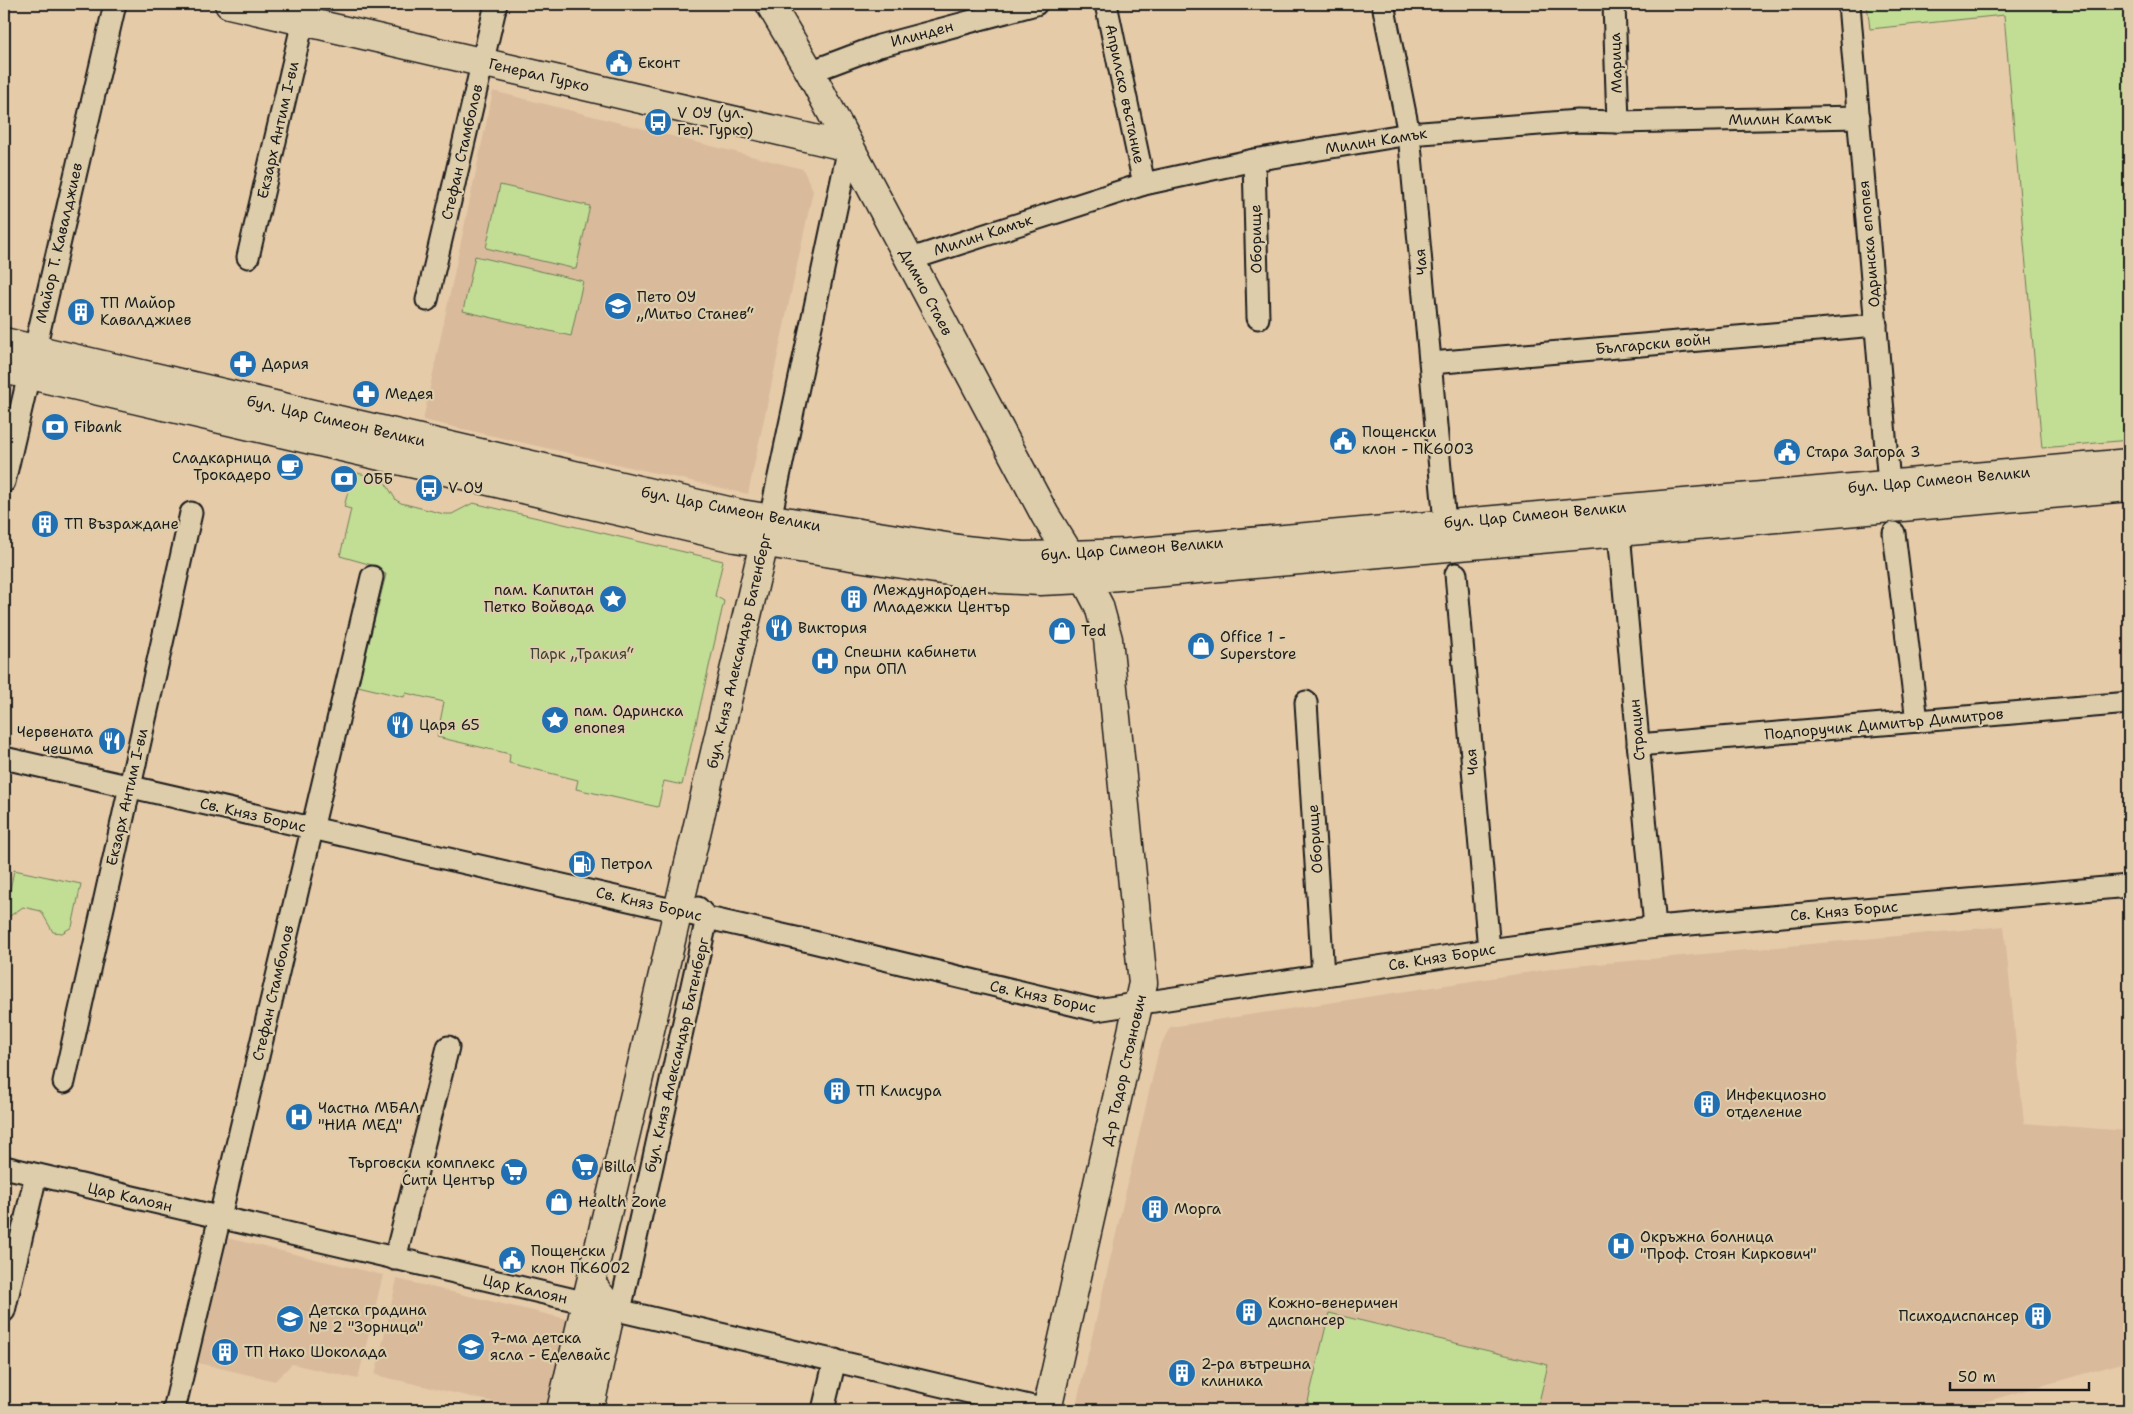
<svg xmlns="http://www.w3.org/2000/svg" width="2133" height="1414" viewBox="0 0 2133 1414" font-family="'Shantell Sans',sans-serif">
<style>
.built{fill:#d9bb9c}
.green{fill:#c2dd94;stroke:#6f7c58}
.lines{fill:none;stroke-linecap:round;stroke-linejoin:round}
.street-casing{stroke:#1c1c1c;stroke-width:25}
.secondary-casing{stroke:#1c1c1c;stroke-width:31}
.primary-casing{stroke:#1c1c1c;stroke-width:31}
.street{stroke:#decdaa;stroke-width:21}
.secondary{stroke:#decdaa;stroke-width:28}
.primary{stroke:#decdaa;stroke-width:28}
.labels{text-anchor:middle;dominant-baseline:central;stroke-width:4.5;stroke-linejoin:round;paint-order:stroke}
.street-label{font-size:15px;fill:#1c1c1c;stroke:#decdaa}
.poi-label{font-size:15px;fill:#1c1c1c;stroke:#decdaa;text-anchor:start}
.park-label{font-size:15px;fill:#3d4334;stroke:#decdaa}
</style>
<rect width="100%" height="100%" fill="#e6cba9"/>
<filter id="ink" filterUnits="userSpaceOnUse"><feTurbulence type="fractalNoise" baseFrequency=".02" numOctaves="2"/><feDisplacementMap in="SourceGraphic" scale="10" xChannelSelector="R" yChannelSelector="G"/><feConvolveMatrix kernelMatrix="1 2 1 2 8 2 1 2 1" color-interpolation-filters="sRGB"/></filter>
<g filter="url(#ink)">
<g class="built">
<polygon points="493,91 803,169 813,191 748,494 423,420"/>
<polygon points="2004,926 2024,1123 2129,1131 2129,1361 1956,1410 1075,1410 1159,1049 1170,1027 1564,967"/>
<polygon points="227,1238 383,1275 358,1379 292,1364 275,1381 198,1363"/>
<polygon points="397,1279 567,1319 546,1410 528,1410 375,1375"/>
</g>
<g class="green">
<polygon points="1867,4 2129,4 2129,440 2042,448 2004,15 1870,29"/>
<polygon points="500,185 590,206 576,269 486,248"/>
<polygon points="475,256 583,281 571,336 463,311"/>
<polygon points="353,472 383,479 396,500 401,503 444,514 452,514 473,503 723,561 715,596 724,601 682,785 664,781 658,807 576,789 578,780 509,763 510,754 437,737 444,702 406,693 404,697 358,686 386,574 372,571 372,565 340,556 351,509 344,507"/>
<polygon points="14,870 81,884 72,927 62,933 53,932 41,911 23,907 4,920"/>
<polygon points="1329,1313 1548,1365 1537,1410 1306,1410"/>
</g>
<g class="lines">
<g class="street-casing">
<g id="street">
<polyline points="1106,4 1144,184"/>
<polyline points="1383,4 1409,134 1445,523"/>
<polyline points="1614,4 1618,122"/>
<polyline points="1849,4 1889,484"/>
<polyline points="810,72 879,46 1036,4"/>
<polyline points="1254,160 1258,318"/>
<polyline points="248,257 307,4"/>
<polyline points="908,260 1144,184 1254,160 1409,134 1578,121 1618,122 1859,117"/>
<polyline points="427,300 496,4"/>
<polyline points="1431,363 1876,325"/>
<polyline points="4,482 115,4"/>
<polyline points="770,519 849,147"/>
<polyline points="1619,533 1655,927"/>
<polyline points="1894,533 1917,721"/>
<polyline points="1456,574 1489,950"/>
<polyline points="1306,702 1323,976"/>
<polyline points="1638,745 2129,703"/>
<polyline points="4,758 809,941 1096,1010 1489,950 1655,927 2129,886"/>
<polyline points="64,1082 191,513"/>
<polyline points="4,1167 1046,1410"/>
<polyline points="395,1259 448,1047"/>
<polyline points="611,1309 621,1306 707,918 698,908"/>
<polyline points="4,1311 36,1175"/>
<polyline points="174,1410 372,577"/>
<polyline points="823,1410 835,1360"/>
</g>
</g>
<g class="secondary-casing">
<g id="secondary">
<polyline points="229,4 849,147"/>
<polyline points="4,342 741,514 965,550 1023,556 1069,555"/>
<polyline points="4,369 735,538 1000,579 1040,581 1085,579 1099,606 1108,639 1143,983 1047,1410"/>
<polyline points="561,1410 768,526"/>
<polyline points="589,1410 611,1309 592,1285"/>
</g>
</g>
<g class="primary-casing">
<g id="primary">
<polyline points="770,4 810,72 1045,515 1085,579 2129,487"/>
<polyline points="1069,555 1127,553 2129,463"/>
</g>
</g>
<use href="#street" class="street"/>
<use href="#secondary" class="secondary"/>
<use href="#primary" class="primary"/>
</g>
</g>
<defs>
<g id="civic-disc" transform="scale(1.4375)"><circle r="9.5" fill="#1f6fb2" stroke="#decdaa"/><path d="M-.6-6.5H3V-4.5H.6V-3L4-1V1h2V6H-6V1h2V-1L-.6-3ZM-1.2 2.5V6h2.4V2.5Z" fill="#fff"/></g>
<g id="bus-disc" transform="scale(1.4375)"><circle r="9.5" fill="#1f6fb2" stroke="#decdaa"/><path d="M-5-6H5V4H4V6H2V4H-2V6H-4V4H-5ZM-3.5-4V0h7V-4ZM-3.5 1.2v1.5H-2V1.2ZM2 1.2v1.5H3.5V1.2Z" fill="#fff"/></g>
<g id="school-disc" transform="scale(1.4375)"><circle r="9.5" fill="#1f6fb2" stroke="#decdaa"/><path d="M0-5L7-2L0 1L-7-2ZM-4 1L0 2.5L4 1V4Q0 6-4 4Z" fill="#fff"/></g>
<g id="building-disc" transform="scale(1.4375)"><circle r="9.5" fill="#1f6fb2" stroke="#decdaa"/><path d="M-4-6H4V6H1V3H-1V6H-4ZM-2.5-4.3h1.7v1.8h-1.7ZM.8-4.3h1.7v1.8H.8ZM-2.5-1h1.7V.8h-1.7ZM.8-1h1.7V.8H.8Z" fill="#fff"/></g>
<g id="pharmacy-disc" transform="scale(1.4375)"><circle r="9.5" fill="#1f6fb2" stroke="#decdaa"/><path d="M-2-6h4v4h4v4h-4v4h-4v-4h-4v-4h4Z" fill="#fff"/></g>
<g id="bank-disc" transform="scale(1.4375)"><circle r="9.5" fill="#1f6fb2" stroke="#decdaa"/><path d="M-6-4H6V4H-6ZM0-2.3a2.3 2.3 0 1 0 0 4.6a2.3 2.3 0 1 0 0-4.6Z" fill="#fff"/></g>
<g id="cafe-disc" transform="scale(1.4375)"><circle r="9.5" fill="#1f6fb2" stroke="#decdaa"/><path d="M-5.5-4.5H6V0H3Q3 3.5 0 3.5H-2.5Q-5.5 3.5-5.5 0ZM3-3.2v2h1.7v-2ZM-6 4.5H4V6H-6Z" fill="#fff"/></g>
<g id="sight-disc" transform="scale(1.4375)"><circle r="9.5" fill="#1f6fb2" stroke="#decdaa"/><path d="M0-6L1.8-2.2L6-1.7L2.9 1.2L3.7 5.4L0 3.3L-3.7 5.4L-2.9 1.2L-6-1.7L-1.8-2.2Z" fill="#fff"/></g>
<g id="restaurant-disc" transform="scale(1.4375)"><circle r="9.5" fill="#1f6fb2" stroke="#decdaa"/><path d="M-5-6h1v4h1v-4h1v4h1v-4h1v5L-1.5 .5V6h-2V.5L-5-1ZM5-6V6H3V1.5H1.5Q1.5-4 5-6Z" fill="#fff"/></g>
<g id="shop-disc" transform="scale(1.4375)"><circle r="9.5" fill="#1f6fb2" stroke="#decdaa"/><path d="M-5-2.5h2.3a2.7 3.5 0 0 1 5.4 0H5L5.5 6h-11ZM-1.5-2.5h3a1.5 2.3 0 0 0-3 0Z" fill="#fff"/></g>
<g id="hospital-disc" transform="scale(1.4375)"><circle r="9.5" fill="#1f6fb2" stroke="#decdaa"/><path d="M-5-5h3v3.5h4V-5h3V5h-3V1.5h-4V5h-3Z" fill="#fff"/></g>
<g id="fuel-disc" transform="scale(1.4375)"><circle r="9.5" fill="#1f6fb2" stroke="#decdaa"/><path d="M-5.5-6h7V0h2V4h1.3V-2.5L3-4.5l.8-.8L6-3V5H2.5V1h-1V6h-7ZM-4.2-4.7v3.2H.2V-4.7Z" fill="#fff"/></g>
<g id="supermarket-disc" transform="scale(1.4375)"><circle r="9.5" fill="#1f6fb2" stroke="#decdaa"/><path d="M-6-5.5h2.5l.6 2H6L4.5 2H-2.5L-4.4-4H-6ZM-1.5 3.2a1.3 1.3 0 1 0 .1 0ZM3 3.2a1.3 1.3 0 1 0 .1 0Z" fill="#fff"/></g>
</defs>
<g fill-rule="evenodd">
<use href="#civic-disc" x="619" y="63"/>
<use href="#bus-disc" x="658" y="122"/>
<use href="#school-disc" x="618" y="306"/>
<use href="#building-disc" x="81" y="312"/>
<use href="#pharmacy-disc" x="243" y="364"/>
<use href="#pharmacy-disc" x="366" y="394"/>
<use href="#bank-disc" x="55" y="427"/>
<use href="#civic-disc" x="1343" y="441"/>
<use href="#civic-disc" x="1787" y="452"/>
<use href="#cafe-disc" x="290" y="467"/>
<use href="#bank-disc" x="344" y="479"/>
<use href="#bus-disc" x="429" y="488"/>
<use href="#building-disc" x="45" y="524"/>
<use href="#sight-disc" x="613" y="599"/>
<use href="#building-disc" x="854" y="599"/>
<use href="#restaurant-disc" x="779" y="628"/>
<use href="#shop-disc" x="1062" y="631"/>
<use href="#shop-disc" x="1201" y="646"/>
<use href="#hospital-disc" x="825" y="661"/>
<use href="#sight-disc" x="555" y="720"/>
<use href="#restaurant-disc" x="400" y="725"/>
<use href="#restaurant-disc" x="112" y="741"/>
<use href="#fuel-disc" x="582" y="864"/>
<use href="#building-disc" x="837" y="1091"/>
<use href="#building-disc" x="1707" y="1104"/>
<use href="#hospital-disc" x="299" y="1117"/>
<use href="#supermarket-disc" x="585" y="1167"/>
<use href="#supermarket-disc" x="514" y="1172"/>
<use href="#shop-disc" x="559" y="1202"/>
<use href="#building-disc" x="1155" y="1209"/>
<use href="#hospital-disc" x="1621" y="1246"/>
<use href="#civic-disc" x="512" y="1260"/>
<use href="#building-disc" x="1249" y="1312"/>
<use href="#building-disc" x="2038" y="1316"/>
<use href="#school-disc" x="290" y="1319"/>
<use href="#school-disc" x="471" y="1347"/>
<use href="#building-disc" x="225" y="1352"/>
<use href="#building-disc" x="1182" y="1373"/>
</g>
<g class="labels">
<g class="street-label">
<text transform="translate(922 34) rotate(-15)">Илинден</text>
<text transform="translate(1616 63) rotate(-92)">Марица</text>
<text transform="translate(539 75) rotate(13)">Генерал Гурко</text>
<text transform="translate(1125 94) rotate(78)">Априлско въстание</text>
<text transform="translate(1780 119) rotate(-1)">Милин Камък</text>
<text transform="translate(278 130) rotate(-77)">Екзарх Антим I-ви</text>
<text transform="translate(1376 141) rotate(-9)">Милин Камък</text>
<text transform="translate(462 152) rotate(-77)">Стефан Стамболов</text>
<text transform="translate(983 235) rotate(-18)">Милин Камък</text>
<text transform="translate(1256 239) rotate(-91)">Оборище</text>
<text transform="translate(59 243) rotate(-77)">Майор Т. Кавалджиев</text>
<text transform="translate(1869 244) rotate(-95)">Одринска епопея</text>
<text transform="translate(1421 262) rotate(-95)">Чая</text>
<text transform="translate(926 292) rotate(62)">Димчо Стаев</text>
<text transform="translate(1653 344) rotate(-5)">Български войн</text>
<text transform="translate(336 421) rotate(13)">бул. Цар Симеон Велики</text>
<text transform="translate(1939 480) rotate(-5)">бул. Цар Симеон Велики</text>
<text transform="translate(731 509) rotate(11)">бул. Цар Симеон Велики</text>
<text transform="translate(1535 515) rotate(-5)">бул. Цар Симеон Велики</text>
<text transform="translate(1132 549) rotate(-4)">бул. Цар Симеон Велики</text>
<text transform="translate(739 651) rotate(-77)">бул. Княз Александър Батенберг</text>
<text transform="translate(1884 724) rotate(-5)">Подпоручик Димитър Димитров</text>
<text transform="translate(1637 730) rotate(-95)">Страцин</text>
<text transform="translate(1472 762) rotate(-95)">Чая</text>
<text transform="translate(127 797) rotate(-77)">Екзарх Антим I-ви</text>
<text transform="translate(253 815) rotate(13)">Св. Княз Борис</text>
<text transform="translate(1315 839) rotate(-94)">Оборище</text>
<text transform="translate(649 904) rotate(13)">Св. Княз Борис</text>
<text transform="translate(1844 911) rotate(-5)">Св. Княз Борис</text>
<text transform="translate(1442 957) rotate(-9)">Св. Княз Борис</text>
<text transform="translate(273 993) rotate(-77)">Стефан Стамболов</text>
<text transform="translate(1043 997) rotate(12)">Св. Княз Борис</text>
<text transform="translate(677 1055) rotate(-77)">бул. Княз Александър Батенберг</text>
<text transform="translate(1124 1070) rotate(-77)">Д-р Тодор Стоянович</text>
<text transform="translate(130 1197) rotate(13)">Цар Калоян</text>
<text transform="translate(525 1289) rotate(13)">Цар Калоян</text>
</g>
<g class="poi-label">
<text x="638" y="63">Еконт</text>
<text x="677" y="113">V ОУ (ул.<tspan x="677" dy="17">Ген. Гурко)</tspan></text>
<text x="637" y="297">Пето ОУ<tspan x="637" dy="17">„Митьо Станев“</tspan></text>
<text x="100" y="303">ТП Майор<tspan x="100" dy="17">Кавалджиев</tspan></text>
<text x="262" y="364">Дария</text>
<text x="385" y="394">Медея</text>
<text x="74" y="427">Fibank</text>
<text x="1362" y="432">Пощенски<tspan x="1362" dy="17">клон - ПК6003</tspan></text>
<text x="1806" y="452">Стара Загора 3</text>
<text x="271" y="458" text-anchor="end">Сладкарница<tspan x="271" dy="17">Трокадеро</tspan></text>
<text x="363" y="479">ОББ</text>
<text x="448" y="488">V ОУ</text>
<text x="64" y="524">ТП Възраждане</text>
<text x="594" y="590" text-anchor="end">пам. Капитан<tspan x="594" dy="17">Петко Войвода</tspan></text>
<text x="873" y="590">Международен<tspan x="873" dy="17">Младежки Център</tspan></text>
<text x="798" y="628">Виктория</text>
<text x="1081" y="631">Ted</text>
<text x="1220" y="637">Office 1 -<tspan x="1220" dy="17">Superstore</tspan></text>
<text x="844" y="652">Спешни кабинети<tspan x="844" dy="17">при ОПЛ</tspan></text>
<text x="574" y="711">пам. Одринска<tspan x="574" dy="17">епопея</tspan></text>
<text x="419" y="725">Царя 65</text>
<text x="93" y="732" text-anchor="end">Червената<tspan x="93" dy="17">чешма</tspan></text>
<text x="601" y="864">Петрол</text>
<text x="856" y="1091">ТП Клисура</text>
<text x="1726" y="1095">Инфекциозно<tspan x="1726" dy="17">отделение</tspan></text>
<text x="318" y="1108">Частна МБАЛ<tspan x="318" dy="17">"НИА МЕД"</tspan></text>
<text x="495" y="1163" text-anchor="end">Търговски комплекс<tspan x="495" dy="17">Сити Център</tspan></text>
<text x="604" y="1167">Billa</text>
<text x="578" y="1202">Health Zone</text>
<text x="1174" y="1209">Морга</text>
<text x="1640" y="1237">Окръжна болница<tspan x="1640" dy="17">"Проф. Стоян Киркович"</tspan></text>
<text x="531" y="1251">Пощенски<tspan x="531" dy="17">клон ПК6002</tspan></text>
<text x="1268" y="1303">Кожно-венеричен<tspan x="1268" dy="17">диспансер</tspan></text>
<text x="309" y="1310">Детска градина<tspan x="309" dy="17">№ 2 "Зорница"</tspan></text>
<text x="2019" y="1316" text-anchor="end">Психодиспансер</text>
<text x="490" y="1338">7-ма детска<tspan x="490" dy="17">ясла - Еделвайс</tspan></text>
<text x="244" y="1352">ТП Нако Шоколада</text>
<text x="1201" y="1364">2-ра вътрешна<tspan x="1201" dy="17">клиника</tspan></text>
</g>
<g class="park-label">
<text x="582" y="654">Парк „Тракия“</text>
</g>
</g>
<rect width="2133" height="1414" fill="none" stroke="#decdaa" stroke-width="20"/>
<rect x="10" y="10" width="2113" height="1394" fill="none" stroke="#1c1c1c" stroke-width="2" filter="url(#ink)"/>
<path d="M1950 1382v8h139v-8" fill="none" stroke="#1c1c1c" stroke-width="2.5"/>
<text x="1958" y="1382" font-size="15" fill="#1c1c1c" stroke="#decdaa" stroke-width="4" paint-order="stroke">50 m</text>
</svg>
